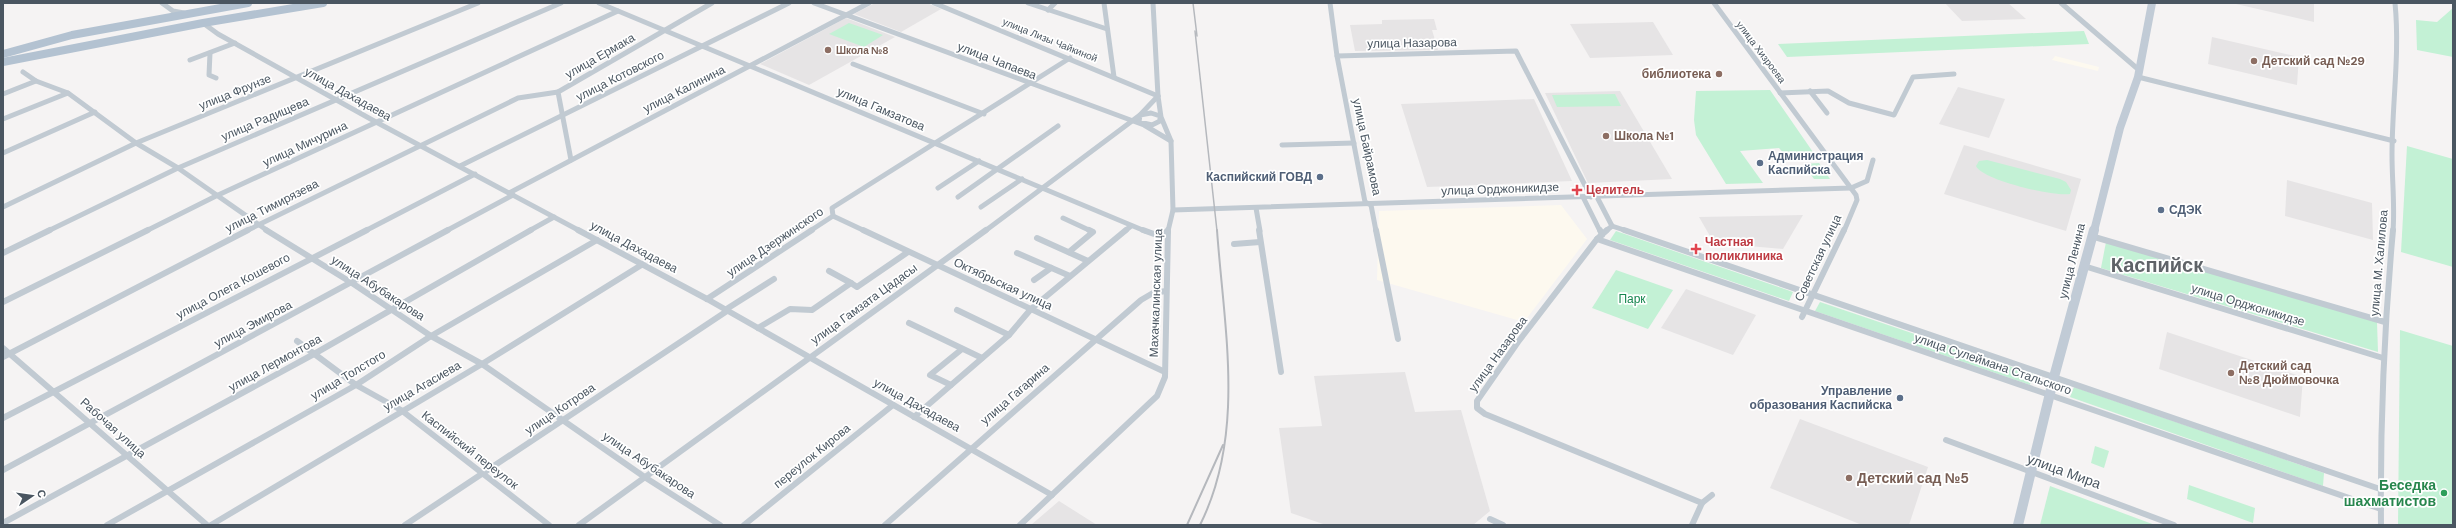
<svg xmlns="http://www.w3.org/2000/svg" width="2456" height="528" viewBox="0 0 2456 528" font-family="'DM Sans',sans-serif">
<style>
.commercial{fill:#fdf9ef}
.education{fill:#e6e4e5}
.green{fill:#c3f1d5}
.lines{fill:none;stroke-linecap:round;stroke-linejoin:round}
.street-far1{stroke:#c1cad2;stroke-width:5}
.street{stroke:#c1cad2;stroke-width:6}
.secondary-far1{stroke:#c1cbd6;stroke-width:8}
.secondary{stroke:#c1cbd6;stroke-width:10}
.primary{stroke:#b3c2d1;stroke-width:8}
.rail-far1{stroke:#b5b8bd;stroke-width:1.5}
.rail{stroke:#b5b8bd;stroke-width:2}
.education-dot{fill:#8d6e63;stroke:#fff;stroke-width:1.5}
.service-dot{fill:#5c6f8a;stroke:#fff;stroke-width:1.5}
.health-dot{fill:#e0444e;stroke:#fff;stroke-width:1.5}
.leisure-dot{fill:#2e9e5b;stroke:#fff;stroke-width:1.5}
.labels{text-anchor:middle;dominant-baseline:central;stroke-width:3.5;stroke-linejoin:round;paint-order:stroke}
.far-street-label{font-size:10px;fill:#4a5661;stroke:#fff}
.far-education-label{font-size:10px;font-weight:bold;fill:#785e54;stroke:#fff;text-anchor:start}
.street-label{font-size:12px;fill:#4a5661;stroke:#fff}
.education-label{font-size:12px;font-weight:bold;fill:#785e54;stroke:#fff;text-anchor:start}
.service-label{font-size:12px;font-weight:bold;fill:#4e5e75;stroke:#fff;text-anchor:start}
.health-label{font-size:12px;font-weight:bold;fill:#be3a42;stroke:#fff;text-anchor:start}
.park-label{font-size:12px;fill:#17864f;stroke:#fff}
.near-street-label{font-size:14px;fill:#4a5661;stroke:#fff}
.near-education-label{font-size:14px;font-weight:bold;fill:#785e54;stroke:#fff;text-anchor:start}
.near-leisure-label{font-size:14px;font-weight:bold;fill:#27864d;stroke:#fff;text-anchor:end}
.town-label{font-size:20px;font-weight:bold;fill:#5f6368;stroke:#fff}
</style>
<rect width="100%" height="100%" fill="#f5f3f3"/>
<g class="commercial">
<polygon points="2055,56 2099,67 2098,71 2052,60"/>
<polygon points="1561,205 1587,239 1524,322 1377,280 1379,211"/>
</g>
<g class="education">
<polygon points="875,3 927,3 941,9 901,32 854,14"/>
<polygon points="1945,3 2008,3 2026,19 1962,21"/>
<polygon points="2237,3 2314,3 2314,22 2236,4"/>
<polygon points="846,18 895,37 809,85 760,64"/>
<polygon points="1434,19 1437,30 1432,30 1438,50 1355,51 1350,25 1382,24 1382,20"/>
<polygon points="1653,22 1673,55 1590,58 1570,24"/>
<polygon points="2212,37 2299,57 2297,85 2208,64"/>
<polygon points="1958,87 2005,99 1989,138 1939,124"/>
<polygon points="1620,91 1672,179 1588,183 1545,93"/>
<polygon points="1534,99 1572,181 1427,187 1401,104"/>
<polygon points="1964,145 2081,179 2066,231 1944,194"/>
<polygon points="2287,180 2372,203 2373,240 2285,216"/>
<polygon points="1803,215 1783,249 1714,243 1699,217"/>
<polygon points="1686,289 1756,315 1733,355 1661,328"/>
<polygon points="2167,332 2303,377 2300,417 2159,369"/>
<polygon points="1405,372 1415,412 1461,410 1490,511 1473,525 1326,525 1291,513 1279,428 1322,426 1314,376"/>
<polygon points="1800,419 1928,467 1909,525 1862,525 1770,488"/>
<polygon points="1059,501 1097,525 1098,525 1031,525"/>
</g>
<g class="green">
<polygon points="2453,8 2453,57 2417,50 2416,20 2437,22"/>
<polygon points="849,23 883,35 864,47 829,34"/>
<polygon points="2084,31 2089,44 1787,57 1778,44"/>
<polygon points="1770,90 1815,155 1786,156 1779,148 1740,151 1763,183 1726,184 1696,135 1694,120 1696,91"/>
<polygon points="1615,94 1621,106 1557,107 1552,95"/>
<polygon points="2407,146 2453,159 2453,267 2401,252"/>
<path d="M1987 160 2060 179 2066 182 2071 190 2070 194C2054 197 1982 180 1976 166L1979 161Z"/>
<polygon points="1819,163 1830,179 1814,179 1803,164"/>
<polygon points="1616,231 1793,292 1789,301 1610,240"/>
<polygon points="2106,242 2377,322 2378,352 2101,268"/>
<polygon points="1616,270 1673,290 1648,329 1592,308"/>
<polygon points="1820,302 2033,374 2030,385 1815,311"/>
<polygon points="2400,330 2453,346 2453,525 2398,525"/>
<polygon points="2074,387 2324,473 2323,486 2070,397"/>
<polygon points="2095,446 2109,451 2104,468 2091,463"/>
<polygon points="2189,485 2255,508 2253,523 2187,499"/>
<polygon points="2050,486 2155,525 2040,525"/>
</g>
<g class="lines">
<g class="street-far1">
<polyline points="162,3 173,11 184,13"/>
<polyline points="599,3 1145,231"/>
<polyline points="814,3 1144,125 1171,141"/>
<polyline points="934,3 1158,96"/>
<polyline points="1028,3 1107,29"/>
<polyline points="1104,3 1114,77"/>
<polyline points="1153,3 1158,96 1161,117 1171,141 1173,210 1168,231"/>
<polyline points="1330,3 1337,56 1365,202 1371,205 1376,231"/>
<polyline points="1714,3 1856,195 1857,200 1844,231"/>
<polyline points="2061,3 2139,70"/>
<polyline points="1048,10 1055,3"/>
<polyline points="203,23 218,34 376,122 580,231"/>
<polyline points="210,53 209,75 216,78"/>
<polyline points="1337,56 1516,51 1591,197"/>
<polyline points="190,60 235,43"/>
<polyline points="853,64 984,114"/>
<polyline points="23,72 36,81 68,93 136,143 178,168 268,231"/>
<polyline points="2138,77 2394,141"/>
<polyline points="1810,91 1827,113"/>
<polyline points="1780,93 1828,91 1849,103 1894,115 1913,77 1954,74"/>
<polyline points="3,94 36,81"/>
<polygon points="1151,113 1160,116 1160,121 1152,125 1139,122 1140,115"/>
<polyline points="3,119 68,93"/>
<polyline points="1282,145 1354,143"/>
<polyline points="3,153 95,112"/>
<polyline points="571,160 558,92 712,3"/>
<polyline points="460,166 789,3"/>
<polyline points="938,188 979,161"/>
<polyline points="509,193 869,3"/>
<polyline points="958,197 1058,126"/>
<polyline points="1583,197 1600,231"/>
<polyline points="1597,197 1612,226"/>
<polyline points="3,207 136,143 478,3"/>
<polyline points="981,207 1022,179"/>
<polyline points="1256,208 1260,231"/>
<polyline points="1173,210 1851,188 1867,181 1873,160"/>
<polyline points="833,216 865,231"/>
<polyline points="1063,218 1091,231"/>
<polyline points="1612,226 1627,231"/>
<polyline points="48,231 178,168 561,3"/>
<polyline points="146,231 216,196 618,11"/>
<polyline points="246,231 518,98 558,92"/>
<polyline points="365,231 475,174"/>
<polyline points="446,231 513,195"/>
<polyline points="529,231 554,217"/>
<polyline points="810,231 833,216 832,208 1070,58"/>
<polyline points="985,231 1140,115 1158,96"/>
<polyline points="1125,231 1131,226"/>
<polyline points="1606,231 1612,226"/>
<path d="M2393 231C2395 205 2392 181 2392 155 2392 104 2400 54 2395 3"/>
</g>
<g class="street">
<polyline points="266,230 352,283 431,336 482,364 646,478 720,525"/>
<polyline points="578,230 707,299 1052,495"/>
<polyline points="863,230 1165,372"/>
<polyline points="1143,230 1154,234 1168,232"/>
<polyline points="1259,230 1281,372"/>
<polyline points="1376,230 1398,339"/>
<polyline points="1600,230 1602,235"/>
<polyline points="1607,230 1597,239 1518,342 1477,401 1477,408 1485,414 1702,503"/>
<polyline points="1624,230 2380,489"/>
<polyline points="2091,236 2385,322"/>
<polyline points="1037,238 1088,261"/>
<polyline points="1597,239 2381,509"/>
<polyline points="1234,244 1260,242"/>
<polyline points="1069,252 1093,232 1089,230"/>
<polyline points="3,253 50,230"/>
<polyline points="1017,253 1070,276"/>
<polyline points="2084,266 2383,358"/>
<polyline points="829,271 851,283"/>
<polyline points="1034,280 1051,268"/>
<polyline points="707,299 812,230"/>
<polyline points="3,302 148,230"/>
<polyline points="725,310 774,279"/>
<polyline points="957,310 1009,335"/>
<polyline points="1802,317 1844,230"/>
<polyline points="909,323 982,358"/>
<polyline points="758,328 790,309 812,310 851,283 857,287 908,252"/>
<polyline points="297,341 356,385 401,410 549,525"/>
<polyline points="3,348 207,525"/>
<polyline points="3,357 248,230"/>
<polyline points="951,385 930,375 962,349"/>
<polyline points="914,417 1009,335 1031,309 1126,230"/>
<polyline points="3,418 367,230"/>
<polyline points="1946,440 2174,525"/>
<polyline points="3,470 448,230"/>
<polyline points="1490,519 1503,525"/>
<polyline points="3,523 314,354 531,230"/>
<polyline points="107,525 356,385 431,336 597,240"/>
<polyline points="211,525 482,364 643,264"/>
<polyline points="405,525 727,311"/>
<polyline points="579,525 986,230"/>
<polyline points="744,525 893,405"/>
<polyline points="885,525 1141,300 1153,293 1166,291"/>
<polyline points="1020,525 1157,396 1165,377 1168,230"/>
<polyline points="1692,525 1702,503 1712,495"/>
<path d="M2381 525C2380 426 2384 329 2393 230"/>
</g>
<polyline class="secondary-far1" points="2094,231 2120,128 2138,77 2152,3"/>
<polyline class="secondary" points="2018,525 2054,377 2094,230"/>
<g class="primary">
<polyline points="3,54 72,35 248,3"/>
<polyline points="3,62 203,23 323,3"/>
</g>
<g class="rail-far1">
<polyline points="1193,3 1197,36"/>
<polyline points="1195,31 1217,231"/>
</g>
<g class="rail">
<polyline points="1187,525 1223,445"/>
<path d="M1200 525C1246 433 1224 329 1217 230"/>
</g>
</g>
<g class="education-dot">
<circle cx="828" cy="50" r="4"/>
<circle cx="2254" cy="61" r="4"/>
<circle cx="1719" cy="74" r="4"/>
<circle cx="1606" cy="136" r="4"/>
<circle cx="2231" cy="373" r="4"/>
<circle cx="1849" cy="478" r="4"/>
</g>
<g class="service-dot">
<circle cx="1760" cy="163" r="4"/>
<circle cx="1320" cy="177" r="4"/>
<circle cx="2161" cy="210" r="4"/>
<circle cx="1900" cy="398" r="4"/>
</g>
<g class="health-dot">
<path d="M1575 184h4v4h4v4h-4v4h-4v-4h-4v-4h4z"/>
<path d="M1694 243h4v4h4v4h-4v4h-4v-4h-4v-4h4z"/>
</g>
<circle class="leisure-dot" cx="2444" cy="493" r="4"/>
<g class="labels">
<g class="far-street-label">
<text transform="translate(1050 40) rotate(22)">улица Лизы Чайкиной</text>
<text transform="translate(1761 52) rotate(53)">улица Хизроева</text>
</g>
<g class="far-education-label">
<text x="836" y="50">Школа №8</text>
</g>
<g class="street-label">
<text transform="translate(1412 43) rotate(-1)">улица Назарова</text>
<text transform="translate(600 56) rotate(-30)">улица Ермака</text>
<text transform="translate(997 61) rotate(21)">улица Чапаева</text>
<text transform="translate(620 76) rotate(-27)">улица Котовского</text>
<text transform="translate(684 89) rotate(-27)">улица Калинина</text>
<text transform="translate(235 92) rotate(-22)">улица Фрунзе</text>
<text transform="translate(348 94) rotate(29)">улица Дахадаева</text>
<text transform="translate(881 109) rotate(23)">улица Гамзатова</text>
<text transform="translate(265 119) rotate(-23)">улица Радищева</text>
<text transform="translate(305 144) rotate(-25)">улица Мичурина</text>
<text transform="translate(1367 147) rotate(78)">улица Байрамова</text>
<text transform="translate(1500 189) rotate(-2)">улица Орджоникидзе</text>
<text transform="translate(272 206) rotate(-27)">улица Тимирязева</text>
<text transform="translate(775 242) rotate(-34)">улица Дзержинского</text>
<text transform="translate(634 247) rotate(28)">улица Дахадаева</text>
<text transform="translate(1818 258) rotate(-65)">Советская улица</text>
<text transform="translate(2072 261) rotate(-76)">улица Ленина</text>
<text transform="translate(2379 263) rotate(-85)">улица М. Халилова</text>
<text transform="translate(1003 284) rotate(25)">Октябрьская улица</text>
<text transform="translate(233 286) rotate(-28)">улица Олега Кошевого</text>
<text transform="translate(378 288) rotate(33)">улица Абубакарова</text>
<text transform="translate(1156 293) rotate(-88)">Махачкалинская улица</text>
<text transform="translate(864 304) rotate(-36)">улица Гамзата Цадасы</text>
<text transform="translate(2248 305) rotate(17)">улица Орджоникидзе</text>
<text transform="translate(253 324) rotate(-28)">улица Эмирова</text>
<text transform="translate(1498 354) rotate(-54)">улица Назарова</text>
<text transform="translate(275 363) rotate(-29)">улица Лермонтова</text>
<text transform="translate(1993 364) rotate(19)">улица Сулеймана Стальского</text>
<text transform="translate(348 375) rotate(-31)">улица Толстого</text>
<text transform="translate(422 386) rotate(-30)">улица Агасиева</text>
<text transform="translate(1015 394) rotate(-41)">улица Гагарина</text>
<text transform="translate(917 405) rotate(29)">улица Дахадаева</text>
<text transform="translate(560 409) rotate(-34)">улица Котрова</text>
<text transform="translate(113 428) rotate(42)">Рабочая улица</text>
<text transform="translate(470 450) rotate(38)">Каспийский переулок</text>
<text transform="translate(812 456) rotate(-39)">переулок Кирова</text>
<text transform="translate(649 465) rotate(34)">улица Абубакарова</text>
</g>
<g class="education-label">
<text x="2262" y="61">Детский сад №29</text>
<text x="1711" y="74" text-anchor="end">библиотека</text>
<text x="1614" y="136">Школа №1</text>
<text x="2239" y="366">Детский сад<tspan x="2239" dy="14">№8 Дюймовочка</tspan></text>
</g>
<g class="service-label">
<text x="1768" y="156">Администрация<tspan x="1768" dy="14">Каспийска</tspan></text>
<text x="1312" y="177" text-anchor="end">Каспийский ГОВД</text>
<text x="2169" y="210">СДЭК</text>
<text x="1892" y="391" text-anchor="end">Управление<tspan x="1892" dy="14">образования Каспийска</tspan></text>
</g>
<g class="health-label">
<text x="1586" y="190">Целитель</text>
<text x="1705" y="242">Частная<tspan x="1705" dy="14">поликлиника</tspan></text>
</g>
<g class="park-label">
<text x="1632" y="299">Парк</text>
</g>
<g class="near-street-label">
<text transform="translate(2064 471) rotate(20)">улица Мира</text>
</g>
<g class="near-education-label">
<text x="1857" y="478">Детский сад №5</text>
</g>
<g class="near-leisure-label">
<text x="2436" y="485">Беседка<tspan x="2436" dy="16">шахматистов</tspan></text>
</g>
<g class="town-label">
<text x="2157" y="265">Каспийск</text>
</g>
</g>
<rect width="2456" height="528" fill="none" stroke="#4a5661" stroke-width="8"/>
<g transform="translate(32 496) rotate(77)" stroke="#ffffff" stroke-width="3" paint-order="stroke">
<path d="M0-3L7 15L0 10L-7 15Z" fill="#4a5661"/>
<text y="-6" font-size="11" font-weight="bold" text-anchor="middle" fill="#4a5661">С</text>
</g>
</svg>
